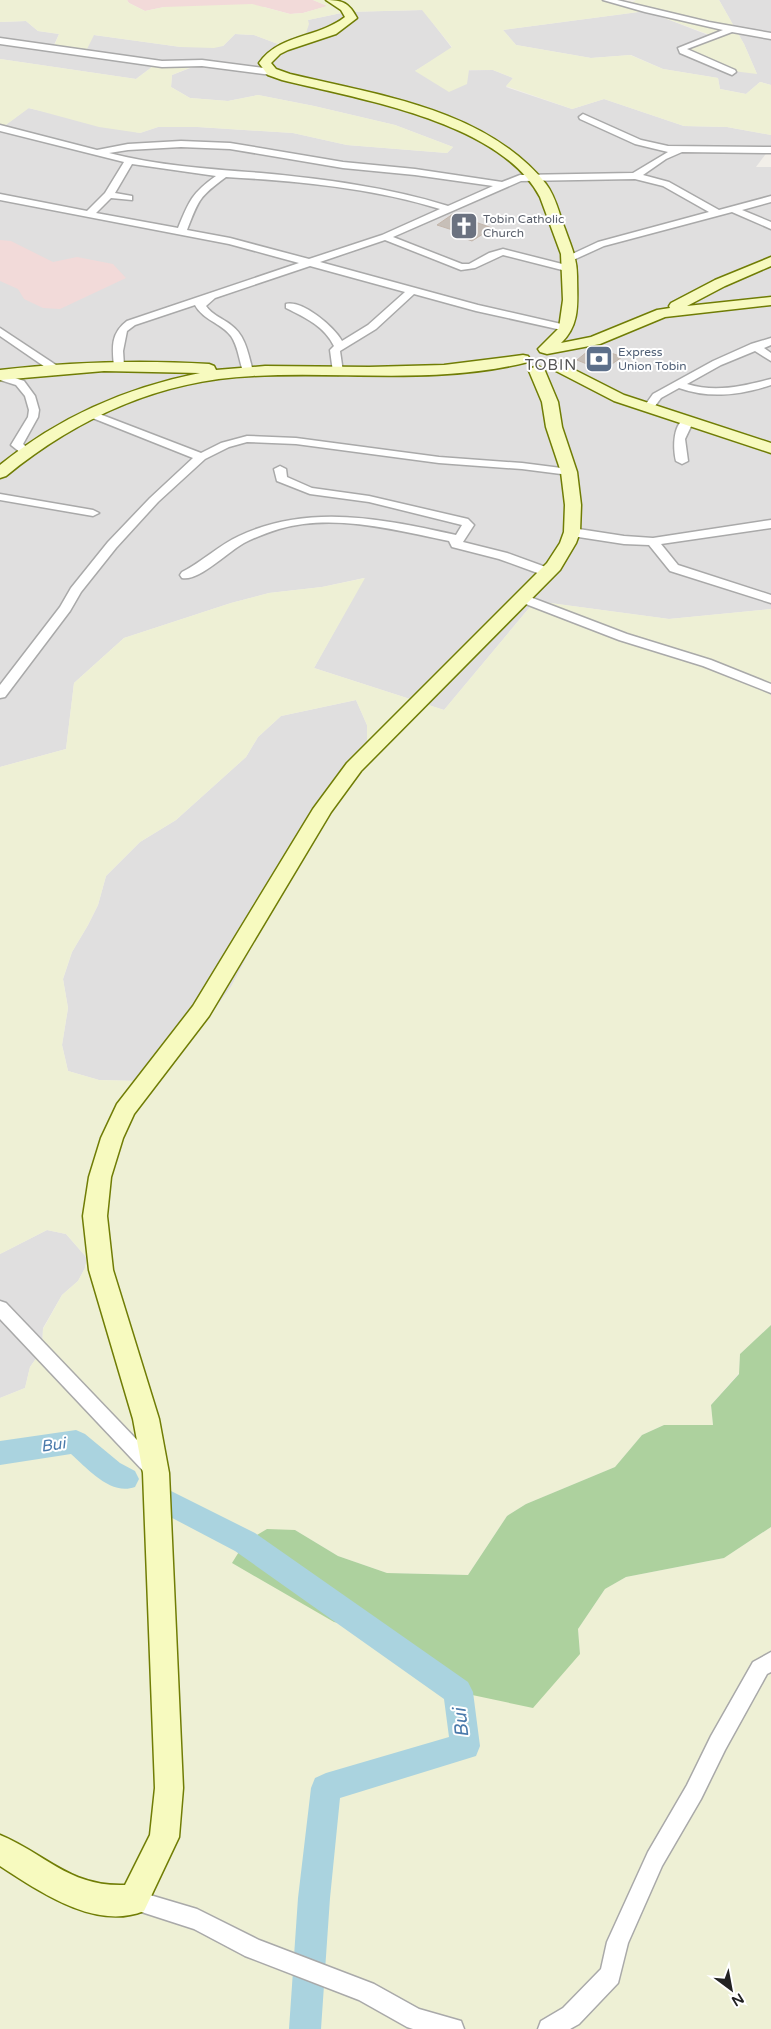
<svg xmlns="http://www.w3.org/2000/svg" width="771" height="2029" viewBox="0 0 771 2029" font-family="'Varela Round',sans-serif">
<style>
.residential{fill:#e0dfdf}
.commercial{fill:#f2dad9}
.farmland{fill:#eef0d5;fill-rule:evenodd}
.forest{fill:#add19e}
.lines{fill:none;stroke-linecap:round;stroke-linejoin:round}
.river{fill:#aad3df;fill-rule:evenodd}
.building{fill:#c7bfb8;stroke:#c4b6ab}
.street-casing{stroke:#a9a9a9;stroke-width:3}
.secondary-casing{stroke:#707d05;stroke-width:3}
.street{fill:#fff;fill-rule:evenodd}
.secondary{fill:#f7fabf;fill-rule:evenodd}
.labels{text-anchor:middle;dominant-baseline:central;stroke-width:4;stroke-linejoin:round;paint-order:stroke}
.far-worship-label{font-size:12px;fill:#5b616d;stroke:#fff;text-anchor:start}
.far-service-label{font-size:12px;fill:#4e5e75;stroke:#fff;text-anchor:start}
.far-quarter-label{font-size:15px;letter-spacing:1px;fill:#555;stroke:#fff}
.water-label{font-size:16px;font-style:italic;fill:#4a7aab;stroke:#fff}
.near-water-label{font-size:19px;font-style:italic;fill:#4a7aab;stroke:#fff}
</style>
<rect width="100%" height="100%" fill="#f2efe9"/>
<g class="residential">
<polygon points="719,0 771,0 771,85 760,82 746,94 720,89 718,78 663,69 631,55 591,58 516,45 503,30 646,11 711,36 757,74 744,44"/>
<polygon points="423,10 452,48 415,71 493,70 513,78 506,87 572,109 604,99 684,126 727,127 771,135 771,147 756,167 771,167 771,609 669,619 535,601 444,710 314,668 364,578 322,587 269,593 231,603 124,638 74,683 66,749 0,767 0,126 3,127 28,108 140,133 158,127 198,127 293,133 347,145 447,153 453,147 395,125 314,106 258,95 228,101 190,98 171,87 172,75 198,65 156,64 136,79 0,59 0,22 26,21 38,31 59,34 54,45 94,35 181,47 223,46 235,34 254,35 278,44 308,20 346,12"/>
<polygon points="356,700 367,725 367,753 285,885 231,987 168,1072 138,1081 99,1080 68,1071 62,1045 68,1008 63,979 72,952 88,925 98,905 106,876 140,842 176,820 246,757 258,737 281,716"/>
<polygon points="47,1230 66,1234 87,1258 85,1268 78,1281 62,1295 43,1328 42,1350 30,1367 25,1388 0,1398 0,1254"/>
</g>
<g class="commercial">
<polygon points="127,0 313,0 328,6 303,13 290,14 264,7 164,7 145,11 129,3"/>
<polygon points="0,240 11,241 53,262 77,257 113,264 126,278 60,309 43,308 24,299 18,289 0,281"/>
</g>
<g class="farmland">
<polygon points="0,0 127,0 129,3 145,11 164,7 252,4 290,14 303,13 327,6 313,0 616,0 633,2 636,0 719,0 744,44 757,74 733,71 685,49 710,35 646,11 503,30 516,45 591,58 630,55 663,69 718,78 720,89 746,94 760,82 771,85 771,135 727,127 684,126 604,99 572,109 506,86 513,78 493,70 469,70 467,84 449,92 415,71 452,47 422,10 346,12 308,20 309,24 306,33 278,44 254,35 235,34 223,46 214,48 181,47 94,35 87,49 54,46 59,34 38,31 26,21 0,22"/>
<polygon points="0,59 136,79 156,64 199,64 172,75 171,87 190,98 228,101 258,95 314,106 395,125 453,147 447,153 347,145 293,133 198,127 158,127 140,133 99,127 29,108 3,127 0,126"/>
<path d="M365 578 314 668 444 710 535 601 669 619 771 609V1325L740 1354 739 1373 711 1405 713 1425H664L642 1435 615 1467 526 1504 507 1516 468 1575 387 1573 338 1556 295 1530 334 1622 406 1640 458 1692 580 1654 578 1629 605 1589 626 1577 724 1558 771 1527V2029H0V1398L25 1388 30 1367 42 1350 43 1329 62 1295 78 1281 85 1268 87 1258 66 1234 47 1230 0 1254V767L66 749 74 683 124 638 231 603 269 593 322 587ZM356 700 367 725V754L285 885 231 987 168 1072 138 1081 99 1080 68 1071 62 1045 68 1008 63 979 72 952 88 925 98 905 106 876 140 842 176 820 246 757 258 737 281 716Z"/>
</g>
<polygon class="forest" points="771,1325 771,1527 724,1558 626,1577 605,1589 578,1629 580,1654 533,1708 458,1692 406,1640 334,1622 232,1563 245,1542 267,1529 295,1530 338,1556 387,1573 468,1575 507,1516 526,1504 615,1467 642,1435 664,1425 713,1425 711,1405 739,1374 740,1354"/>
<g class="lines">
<g class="river">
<path d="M76 1430 85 1434 120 1463 135 1471 139 1479 135 1487C111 1496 88 1469 71 1454L0 1465V1441Z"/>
<polygon points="167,1489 255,1533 468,1682 473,1692 480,1746 476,1756 340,1798 330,1898 321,2029 289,2029 298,1898 311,1788 315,1778 326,1773 449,1737 444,1699 235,1551 157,1510 153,1501 157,1492"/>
</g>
</g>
<g class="building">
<polygon points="453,214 492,228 472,241 458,236 462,233 437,225"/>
<polygon points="593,347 595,347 622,357 612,364 608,363 599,369 577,360"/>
</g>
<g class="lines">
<g class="street-casing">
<g id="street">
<polygon points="603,0 617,0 709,22 771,33 771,39 732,32 687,49 735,70 736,72 732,75 680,53 678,48 723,30 645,12"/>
<polygon points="0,38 162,61 202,60 272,69 276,72 272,75 202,66 162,67 0,44"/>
<path d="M583 114 641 140 668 146 771 147V153L682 152 666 159 643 175 669 182 719 210 771 196V202L742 210 771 222V229L732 212 604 246 571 261 568 260V256L598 242 709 212 663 186 635 179 521 181 393 237 462 264H469L489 253 503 249 574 267V271L570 272 503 255 475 268 461 270 385 240 320 262 478 305 570 326 571 328 570 330 566 331 476 311 414 294 376 329 340 351 343 372 338 375 333 372 330 350 334 346C324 326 306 318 286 308V304C303 300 334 327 342 341L368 325 405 292 310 266 215 298 206 306C212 315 222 318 231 325 246 336 248 354 253 371L252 373 248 374 243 371C239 360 238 346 231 336 221 323 203 320 195 305L135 325 127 331 123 351 124 366 119 369 114 366C112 347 111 333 127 321L299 263 229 244 0 200V194L87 211 105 193 124 162 0 131V125L97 150 128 144 181 141 230 143 343 162 415 169 502 182 520 175 633 173 668 152 635 144 580 119 579 117ZM181 147 230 149 343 168 415 175 493 186 448 206C388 187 324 179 261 173 210 169 159 166 109 153L128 150ZM132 164 216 176C192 193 189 201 178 228L96 213 111 198 132 200V196L115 193ZM226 177C298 181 372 188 440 209L382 235 309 259 230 238 187 230C199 199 199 197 226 177Z"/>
<polygon points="0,328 59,367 60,369 59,371 51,371 0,336"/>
<path d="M771 338V345L764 348 771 353V361L755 351 721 365 687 384C716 393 743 386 771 379V385C740 395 710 399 679 388L661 398 652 410H644L643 408 653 394 713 361 751 344Z"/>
<polygon points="0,373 24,381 35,396 39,410 38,417 23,444 31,451 29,453 21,453 11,445 28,417 29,410 25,396 16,385 0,380"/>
<polygon points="89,410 201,453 221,443 247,436 296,438 439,457 522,463 569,469 575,472 569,475 522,469 439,463 296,444 247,442 229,447 205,459 158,502 116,548 81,592 70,611 5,697 0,698 0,685 60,607 71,588 108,542 150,498 193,458 85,415 84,413"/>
<path d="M689 417 694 420 685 439 688 461 682 464 676 461C673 448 672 421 689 417Z"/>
<path d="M280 466 286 469 287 477 312 488 369 496 468 519 474 525 463 542 507 553 551 569 553 572 547 576 543 575 499 559 452 547 449 541C395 530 334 513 279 529 267 533 255 537 244 543 229 551 198 582 182 578L180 575 182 572C202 562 219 545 239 536 309 503 384 519 456 535L462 525 369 502 310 494 277 481 274 469Z"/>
<polygon points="0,494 93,510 99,513 93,516 0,500"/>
<polygon points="771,520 771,528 661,544 678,565 771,595 771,603 670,571 649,545 624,544 572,536 566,532 572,528 624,536 653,538"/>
<polygon points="522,594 627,634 711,660 771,684 771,693 703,666 619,640 518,601 516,598"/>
<polygon points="0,1301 6,1303 160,1464 163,1470 160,1476 154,1478 148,1476 0,1319"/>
<polygon points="771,1652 771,1672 767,1674 725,1750 701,1799 662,1866 628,1943 618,1983 579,2024 570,2029 538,2029 541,2021 563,2008 601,1969 607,1942 648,1852 687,1785 711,1736 753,1662"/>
<polygon points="133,1890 197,1909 259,1940 374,1984 419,2009 461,2021 464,2029 413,2029 407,2027 359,2000 245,1956 194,1929 126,1907 123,1900 126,1893"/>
</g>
</g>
<g class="secondary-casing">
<g id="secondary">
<path d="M326 0C343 0 349 3 357 18L336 34 288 50 280 54 271 63 276 69 290 74C378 95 486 109 546 184 556 197 559 214 565 229 571 246 577 258 577 276 577 301 581 324 561 343L591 337 657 310 670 308 669 306 671 303 715 280 771 257V266L725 286 687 306 771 297V305L665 317 600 344 547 354 540 352 538 349 559 328 563 300 561 254 540 197C500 121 358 99 282 80L268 75 259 63C279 34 318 38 345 17L341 10Z"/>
<path d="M523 355 528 356 530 359 528 362C438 385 345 371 253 376 160 380 77 418 6 476L0 478V465C59 417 125 388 200 373L104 371 0 380V370C70 362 139 360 209 364L214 366 216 370 265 366 369 367 444 365Z"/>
<polygon points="561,363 624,395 771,443 771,453 614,401 556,371 553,368 556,365"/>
<path d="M537 366 542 368 545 371 558 402 562 427 577 472 581 505 580 532 576 543 560 570 361 771 331 812 209 1016 134 1114 123 1138 111 1177 107 1216 113 1270 159 1419 169 1473 183 1788 179 1837 144 1911C95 1931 39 1891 0 1866V1835C46 1854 69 1887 125 1885L150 1835 155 1788 143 1473 133 1419 89 1270 83 1216 89 1177 101 1138 117 1104 193 1006 313 809 347 763 547 563 560 543 564 532 565 505 561 472 546 427 542 402 529 371 532 368Z"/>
</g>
</g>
<use href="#street" class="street"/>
<use href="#secondary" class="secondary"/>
</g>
<defs>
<g id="church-square" transform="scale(1.4375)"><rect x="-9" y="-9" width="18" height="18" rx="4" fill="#6b7280" stroke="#fff"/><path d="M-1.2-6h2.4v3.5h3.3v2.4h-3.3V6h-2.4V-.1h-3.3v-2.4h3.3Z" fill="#fff"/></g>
<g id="bank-square" transform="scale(1.4375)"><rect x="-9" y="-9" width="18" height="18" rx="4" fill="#5c6f8a" stroke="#fff"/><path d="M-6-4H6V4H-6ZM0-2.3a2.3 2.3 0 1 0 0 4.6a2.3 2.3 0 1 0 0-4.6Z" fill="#fff"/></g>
</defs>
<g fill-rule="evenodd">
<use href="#church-square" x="464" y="226"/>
<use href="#bank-square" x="599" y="359"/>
</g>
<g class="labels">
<g class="far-worship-label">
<text x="483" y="219">Tobin Catholic<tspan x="483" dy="14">Church</tspan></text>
</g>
<g class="far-service-label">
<text x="618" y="352">Express<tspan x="618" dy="14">Union Tobin</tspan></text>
</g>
<g class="far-quarter-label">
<text x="551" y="365">TOBIN</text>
</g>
<g class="water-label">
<text transform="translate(53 1445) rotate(-8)">Bui</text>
</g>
<g class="near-water-label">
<text transform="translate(461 1723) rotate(-96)">Bui</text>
</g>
</g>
<g transform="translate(731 1989) rotate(148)" stroke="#ffffff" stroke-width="4" paint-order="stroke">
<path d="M0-4L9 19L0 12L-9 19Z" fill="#222222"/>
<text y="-8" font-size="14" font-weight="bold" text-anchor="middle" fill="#222222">N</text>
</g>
</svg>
